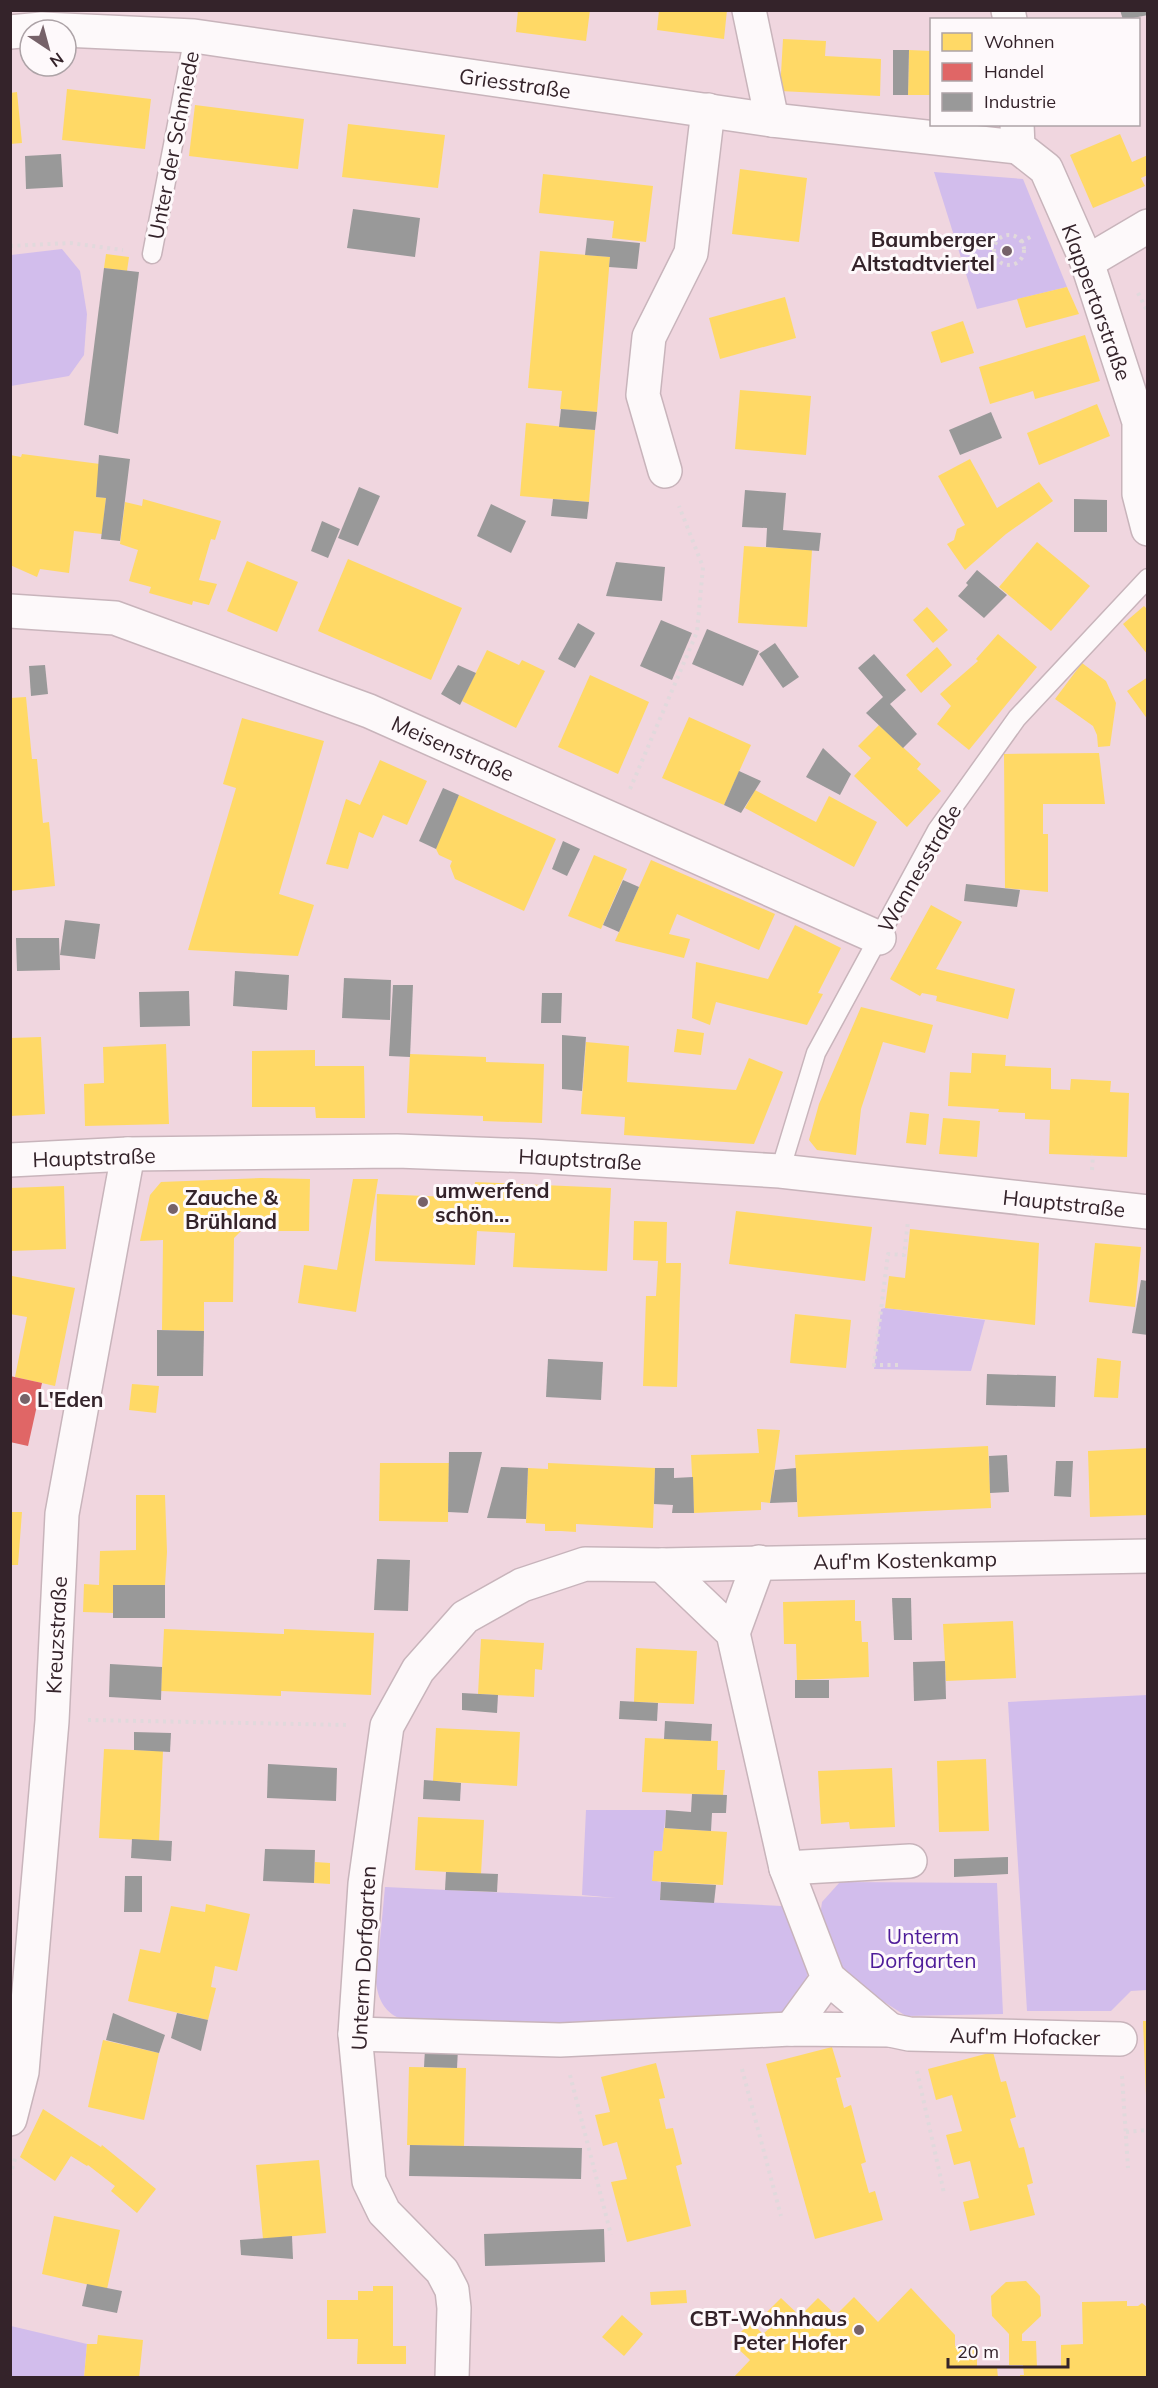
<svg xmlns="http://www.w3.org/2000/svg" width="1158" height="2388" viewBox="0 0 1158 2388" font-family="Mulish,sans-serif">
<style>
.green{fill:#d2bdec}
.homes{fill:#ffd966}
.shops{fill:#e06666}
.industry{fill:#999}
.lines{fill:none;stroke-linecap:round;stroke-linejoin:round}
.lane-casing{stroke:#c8b4bb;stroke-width:21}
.street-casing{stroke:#c8b4bb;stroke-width:36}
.secondary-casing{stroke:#c8b4bb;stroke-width:36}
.path{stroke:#e1d9dc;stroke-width:4;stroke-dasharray:3 4.5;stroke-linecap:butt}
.lane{stroke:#fdf9fa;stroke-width:18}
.street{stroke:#fdf9fa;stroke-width:33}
.secondary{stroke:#fdf9fa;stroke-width:33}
.poi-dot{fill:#766269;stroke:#fef9fb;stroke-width:2}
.labels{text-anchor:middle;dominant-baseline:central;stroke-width:6;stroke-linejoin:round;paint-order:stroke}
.street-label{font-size:21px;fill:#34232a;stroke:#fef9fb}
.poi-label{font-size:21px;font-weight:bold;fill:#34232a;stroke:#fef9fb;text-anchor:start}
.park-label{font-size:21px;fill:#4e1c99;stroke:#fef9fb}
</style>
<rect width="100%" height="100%" fill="#f0d6df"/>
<g class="green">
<polygon points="934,172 1023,179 1067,287 977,309"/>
<polygon points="62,249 80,271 87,314 84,355 69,376 11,386 11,255"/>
<polygon points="885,1308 985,1320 971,1371 874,1369 881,1309"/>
<polygon points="1147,1695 1147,1990 1131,1991 1111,2011 1027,2011 1008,1702"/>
<path d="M586 1810H666L662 1851H654L652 1880 661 1882 660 1900 782 1906 806 1966 808 1980 785 2013C680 2019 576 2025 471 2023 455 2022 416 2025 403 2020 385 2013 378 2000 376 1982L385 1887 616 1898 582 1895Z"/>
<polygon points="840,1882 997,1883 1003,2014 906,2016 853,1982 835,1958 819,1924 822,1902"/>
<polygon points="11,2326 87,2344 84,2377 11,2378"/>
</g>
<g class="homes">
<polygon points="518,10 590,10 586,41 516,32"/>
<polygon points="659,10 727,10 724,39 657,30"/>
<polygon points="783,39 826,41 825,56 881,59 880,96 780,91"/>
<polygon points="909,50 932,51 932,95 908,95"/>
<polygon points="67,89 151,99 145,149 62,140"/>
<polygon points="17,92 22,143 10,144 10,93"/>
<polygon points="195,105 304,119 298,169 189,156"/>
<polygon points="348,124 445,135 438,188 342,177"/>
<polygon points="1120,134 1132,162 1148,155 1148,175 1141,178 1145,186 1093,208 1070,155"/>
<polygon points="740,169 807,178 799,242 732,234"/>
<polygon points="543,174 653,186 646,242 612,238 614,221 539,213"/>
<polygon points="540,251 610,257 597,412 560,409 562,391 528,388"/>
<polygon points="106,254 129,257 127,271 104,268"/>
<polygon points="1067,287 1079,314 1026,328 1017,299"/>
<polygon points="785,297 796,338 720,359 709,318"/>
<polygon points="963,321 974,353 941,363 931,332"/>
<polygon points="1085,335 1100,381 1035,399 1033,391 990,404 979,367"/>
<polygon points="740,390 811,396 806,455 735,449"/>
<polygon points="1097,404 1110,436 1039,465 1027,433"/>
<polygon points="526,423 595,430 589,502 520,496"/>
<polygon points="22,454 100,464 96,497 106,498 102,534 74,531 69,573 40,569 37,577 10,565 10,455 21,457"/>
<polygon points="970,459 997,508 1039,482 1053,501 1006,534 965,570 947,544 954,540 957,529 965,525 938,476"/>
<polygon points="143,499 221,521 215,540 211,539 199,580 217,584 209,605 193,601 192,605 149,593 151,587 129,581 138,550 120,544 125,502 142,506"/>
<polygon points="1037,542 1090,586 1051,631 999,587"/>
<polygon points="744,546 812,550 807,627 738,623"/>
<polygon points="348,559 462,608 431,680 318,631"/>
<polygon points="247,561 298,582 277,632 227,611"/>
<polygon points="1144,606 1148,610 1148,655 1123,624"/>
<polygon points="927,607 948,630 933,643 913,620"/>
<polygon points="998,634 1037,667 969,750 937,724 951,706 940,694 978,661 976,659"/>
<polygon points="937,647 952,665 921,693 906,675"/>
<polygon points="487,650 519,665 522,660 545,671 516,728 462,701"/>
<polygon points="1082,663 1106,681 1116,703 1110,746 1098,747 1097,735 1093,726 1055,699"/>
<polygon points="590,675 649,702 618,774 558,747"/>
<polygon points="1148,677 1148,720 1127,691"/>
<polygon points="26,697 32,759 37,759 43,823 49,822 55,886 10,891 10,698"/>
<polygon points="689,717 751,745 724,805 662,778"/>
<polygon points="242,718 324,741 279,894 314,905 298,956 188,950 236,788 223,784"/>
<polygon points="879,725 921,764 917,769 941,791 907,827 854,776 871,758 858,746"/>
<polygon points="1099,753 1105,804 1043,804 1043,834 1048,834 1048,892 1005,888 1004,754"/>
<polygon points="380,760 427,781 407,825 383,815 373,838 359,832 348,869 326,864 346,799 360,805"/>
<polygon points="755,790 816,822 829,796 877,822 854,867 745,808"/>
<polygon points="459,795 556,839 524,911 455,879 450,866 452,861 439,855 436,849 439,839"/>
<polygon points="594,855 627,869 601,929 568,916"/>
<polygon points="651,860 775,914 759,950 677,914 669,934 690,939 684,958 615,941"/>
<polygon points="931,905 962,922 936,969 1015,989 1008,1019 936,1001 937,996 922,993 920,996 890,979"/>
<polygon points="795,925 841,948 818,993 823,994 807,1025 716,1002 710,1025 692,1018 696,962 768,979"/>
<polygon points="861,1007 933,1025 925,1053 883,1042 861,1109 856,1155 817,1150 809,1140 819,1104"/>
<polygon points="677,1029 704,1033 701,1055 674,1052"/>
<polygon points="41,1037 45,1114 10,1116 10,1038"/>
<polygon points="586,1042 629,1046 627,1082 736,1090 749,1058 783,1072 754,1144 624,1135 625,1117 581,1114"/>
<polygon points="166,1044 169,1124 85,1126 84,1084 104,1083 103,1047"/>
<polygon points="315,1050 315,1066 364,1066 365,1118 316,1118 315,1107 252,1107 252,1051"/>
<polygon points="972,1053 1006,1055 1005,1066 1051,1068 1051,1089 1070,1090 1071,1079 1111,1081 1110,1092 1129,1093 1127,1157 1049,1154 1050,1120 1025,1119 1025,1113 998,1112 999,1109 948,1106 950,1072 971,1073"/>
<polygon points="410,1054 486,1057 486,1062 544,1064 542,1123 483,1121 483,1116 407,1113"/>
<polygon points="910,1112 929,1114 926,1145 906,1143"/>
<polygon points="943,1118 980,1121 977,1157 939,1154"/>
<polygon points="261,1178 310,1179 309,1231 241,1231 234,1238 233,1302 204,1302 204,1331 162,1330 163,1240 140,1241 150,1195 161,1182"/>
<polygon points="353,1179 378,1179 356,1312 298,1303 304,1265 337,1270"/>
<polygon points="475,1182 611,1188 607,1271 513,1267 515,1233 477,1231 475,1265 375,1261 377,1194 474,1198"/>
<polygon points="64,1186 66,1249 10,1251 10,1188"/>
<polygon points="736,1211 872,1227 865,1281 729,1264"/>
<polygon points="634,1221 667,1222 666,1263 681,1263 677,1387 643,1386 646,1296 656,1296 658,1261 633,1260"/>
<polygon points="910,1229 1039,1243 1035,1325 885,1308 889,1276 905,1278"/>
<polygon points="1095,1243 1141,1247 1135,1307 1089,1302"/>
<polygon points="12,1276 75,1288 55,1386 15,1377 27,1317 10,1314"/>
<polygon points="795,1314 851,1320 846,1368 790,1363"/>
<polygon points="1097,1358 1121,1361 1118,1398 1094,1397"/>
<polygon points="132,1384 159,1386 156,1413 129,1410"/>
<polygon points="757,1429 780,1430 770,1503 761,1502 761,1510 694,1513 691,1455 759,1453"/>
<polygon points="988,1446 991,1508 798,1517 795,1455"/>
<polygon points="1148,1448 1148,1515 1090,1517 1088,1451"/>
<polygon points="380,1463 449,1463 448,1522 379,1521"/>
<polygon points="548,1463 655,1468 653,1528 576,1524 576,1532 561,1531 545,1531 545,1524 526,1523 528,1468 548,1469"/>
<polygon points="136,1495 165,1495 167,1552 165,1585 113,1585 113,1613 83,1612 84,1584 99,1585 100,1551 136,1550"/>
<polygon points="10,1512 22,1512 18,1565 10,1565"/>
<polygon points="855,1600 855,1621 861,1621 862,1642 868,1642 869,1677 797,1680 796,1644 784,1644 783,1602"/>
<polygon points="1013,1621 1016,1678 946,1681 943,1624"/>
<polygon points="164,1629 284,1634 284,1629 374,1633 371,1695 281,1691 281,1696 161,1691"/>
<polygon points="481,1639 544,1643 542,1670 535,1669 534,1697 478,1694"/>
<polygon points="636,1648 697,1651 694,1704 634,1702"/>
<polygon points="436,1728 520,1732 517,1786 433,1781"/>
<polygon points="645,1738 718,1741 717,1770 725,1770 723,1795 642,1792"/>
<polygon points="104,1749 163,1751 159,1841 99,1838"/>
<polygon points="986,1759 989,1831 939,1832 937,1761"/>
<polygon points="892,1768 895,1827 850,1829 849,1822 821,1824 818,1771"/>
<polygon points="418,1817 484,1820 481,1874 415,1870"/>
<polygon points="664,1828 727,1832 723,1885 652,1881 654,1851 662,1851"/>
<polygon points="315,1862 330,1863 330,1884 314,1883"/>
<polygon points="206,1904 250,1914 237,1971 215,1966 211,1987 216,1988 208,2020 128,2001 140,1949 160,1953 171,1906 205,1912"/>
<polygon points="1143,2021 1148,2021 1148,2095 1146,2095"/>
<polygon points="103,2040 159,2053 144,2120 88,2107"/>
<polygon points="832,2047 841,2077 836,2078 844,2108 851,2105 866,2162 861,2164 869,2193 875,2191 883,2220 815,2239 766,2064"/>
<polygon points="993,2052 1001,2082 1006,2081 1016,2117 1010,2119 1019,2148 1024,2147 1033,2183 1027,2185 1035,2215 970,2231 963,2202 979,2198 970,2161 954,2165 946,2135 962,2131 952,2095 936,2100 928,2069"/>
<polygon points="656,2063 665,2098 659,2099 666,2129 673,2128 682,2164 676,2166 691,2226 627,2242 611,2182 627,2179 617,2142 603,2146 595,2115 610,2112 601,2077"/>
<polygon points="409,2067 466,2068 464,2146 407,2145"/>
<polygon points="43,2109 101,2147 102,2145 156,2189 137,2213 111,2191 115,2186 88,2165 87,2166 71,2156 55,2181 20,2157"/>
<polygon points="319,2160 326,2233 263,2239 256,2165"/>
<polygon points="54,2216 120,2230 107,2289 42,2274"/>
<polygon points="1026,2281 1040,2296 1041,2316 1022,2334 1022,2341 1036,2341 1037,2368 1061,2367 1061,2345 1083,2344 1082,2302 1127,2301 1127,2306 1138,2306 1142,2303 1148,2308 1148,2378 1020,2378 1020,2375 1024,2375 1023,2365 1009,2365 1009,2334 992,2316 991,2296 1006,2282"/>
<polygon points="373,2286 393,2286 393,2346 406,2346 406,2364 357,2364 358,2339 327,2339 327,2300 358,2300 358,2291 373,2291"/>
<polygon points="911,2288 955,2335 955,2346 977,2346 977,2368 997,2367 998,2378 733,2378 750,2360 731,2342 751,2322 763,2334 772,2326 762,2317 781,2298 800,2316 818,2298 836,2315 854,2297 878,2322"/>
<polygon points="686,2290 687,2303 651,2305 650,2292"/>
<polygon points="622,2315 643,2334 624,2356 602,2337"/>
<polygon points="98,2335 143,2340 139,2378 84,2378 87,2344 97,2344"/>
</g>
<polygon class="shops" points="10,1376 42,1383 28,1446 10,1442"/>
<g class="industry">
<polygon points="1120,10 1148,10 1148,15 1123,20"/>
<polygon points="893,50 909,50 908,95 893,95"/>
<polygon points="61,154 63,187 26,189 25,156"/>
<polygon points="353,209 420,218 415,257 347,248"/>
<polygon points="587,238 640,243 637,269 609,267 610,257 585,255"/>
<polygon points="104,268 139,272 118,434 84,425"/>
<polygon points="561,409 597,412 595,430 559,427"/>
<polygon points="991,412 1002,438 960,455 949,430"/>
<polygon points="99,455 130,459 120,541 101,539 106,498 96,497"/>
<polygon points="359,487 380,496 358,546 338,538"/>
<polygon points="745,490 786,493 783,530 821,533 819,551 766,547 767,528 742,527"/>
<polygon points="553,499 589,502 587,519 551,516"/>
<polygon points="1074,499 1107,500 1107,532 1074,532"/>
<polygon points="491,504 526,521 511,553 477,536"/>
<polygon points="322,521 340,529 328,558 311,551"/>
<polygon points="616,562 665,567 662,601 606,596"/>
<polygon points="977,570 1007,595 984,618 958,596 968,585 966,583"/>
<polygon points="661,620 692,633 672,680 640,666"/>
<polygon points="578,623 595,633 575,668 558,659"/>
<polygon points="707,629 759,651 743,686 692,664"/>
<polygon points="775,643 799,677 783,688 759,654"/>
<polygon points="874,654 906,690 890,704 917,734 903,748 866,713 883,697 858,668"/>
<polygon points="45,665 48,694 31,696 29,666"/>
<polygon points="458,665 476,673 460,705 441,694"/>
<polygon points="823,748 851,774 840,795 806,777"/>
<polygon points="739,771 761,781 741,813 724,805"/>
<polygon points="443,788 459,795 436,849 419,841"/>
<polygon points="563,841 580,849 567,876 552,869"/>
<polygon points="623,880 639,887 619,932 603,925"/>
<polygon points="966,884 1020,890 1017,907 964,901"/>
<polygon points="65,920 100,924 95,959 60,955"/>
<polygon points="16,938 59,938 60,970 17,971"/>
<polygon points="235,971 289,975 287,1010 233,1006"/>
<polygon points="344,978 391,980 390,1020 342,1018"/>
<polygon points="393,985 413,985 410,1057 389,1056"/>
<polygon points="189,991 190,1026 140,1027 139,992"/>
<polygon points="542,993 562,993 561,1023 541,1023"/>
<polygon points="562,1035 586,1037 582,1091 562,1089"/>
<polygon points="1141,1280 1148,1281 1148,1335 1132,1333"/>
<polygon points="157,1330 204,1331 203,1376 157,1376"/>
<polygon points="548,1359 603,1362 601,1400 546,1397"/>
<polygon points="987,1374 1056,1376 1055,1407 986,1405"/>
<polygon points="449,1452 482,1452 468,1513 448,1512"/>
<polygon points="1007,1455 1009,1492 990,1493 989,1456"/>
<polygon points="1056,1461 1073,1461 1071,1497 1054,1496"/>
<polygon points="501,1467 528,1468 526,1519 487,1518"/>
<polygon points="655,1468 674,1468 674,1478 693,1477 694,1513 672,1513 673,1505 654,1504"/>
<polygon points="796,1468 797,1502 770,1503 775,1470"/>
<polygon points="377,1559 410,1560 408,1611 374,1610"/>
<rect x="113" y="1585" width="52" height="33"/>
<polygon points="892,1598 911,1598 912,1640 894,1640"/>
<polygon points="945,1661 946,1699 914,1701 913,1662"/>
<polygon points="110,1664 162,1667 161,1700 109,1697"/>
<rect x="795" y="1680" width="34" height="18"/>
<polygon points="462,1693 498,1695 497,1713 462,1710"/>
<polygon points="620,1701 658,1703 657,1721 619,1719"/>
<polygon points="665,1721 712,1724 711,1741 664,1739"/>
<polygon points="134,1732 171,1733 170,1752 134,1750"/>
<polygon points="268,1764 337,1768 336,1801 267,1798"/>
<polygon points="424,1780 461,1783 460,1801 423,1799"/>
<polygon points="692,1794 727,1795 726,1813 712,1813 711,1831 665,1828 666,1810 691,1812"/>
<polygon points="132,1839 172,1841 171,1861 131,1858"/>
<polygon points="265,1849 315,1850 314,1883 263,1881"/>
<polygon points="1008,1857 1008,1874 954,1877 954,1859"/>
<polygon points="446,1872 498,1874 497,1892 445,1890"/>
<polygon points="125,1876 142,1876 142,1912 124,1912"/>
<polygon points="661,1882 716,1885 714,1903 660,1900"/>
<polygon points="113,2013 165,2035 159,2053 106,2040"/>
<polygon points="177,2013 208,2020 201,2051 171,2038"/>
<polygon points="425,2049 458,2049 457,2068 424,2067"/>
<polygon points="410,2145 582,2148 581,2179 409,2176"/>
<polygon points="604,2229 605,2262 485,2266 484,2234"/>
<polygon points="292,2236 293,2259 241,2255 240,2240"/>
<polygon points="87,2284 122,2291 117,2313 82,2306"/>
</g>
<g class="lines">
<g class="lane-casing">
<g id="lane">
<polyline points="152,254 194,36"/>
<polyline points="780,1171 816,1053 937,830 1017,718 1148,578"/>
</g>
</g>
<g class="street-casing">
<g id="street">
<polyline points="749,10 772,120"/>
<polyline points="1008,10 1010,20"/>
<polyline points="10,32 42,29 194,36 772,120 1018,147"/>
<polyline points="1017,124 1018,147 1046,169 1087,262 1139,422 1139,494 1148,529"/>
<polyline points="1087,262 1148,226"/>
<polyline points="665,471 643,395 649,337 691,253 708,110"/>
<polyline points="10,611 115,618 369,711 879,938"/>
<polyline points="662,1565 733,1633 786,1868 828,1978 791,2029"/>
<polyline points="733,1633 759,1562"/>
<polyline points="786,1868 910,1861"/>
<polyline points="828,1978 890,2030"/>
<polyline points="355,2034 560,2040 791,2029 890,2030 909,2034 1120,2039"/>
<polyline points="10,2119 22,2072 52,1721 62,1514 128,1154"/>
<polyline points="452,2378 454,2308 452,2290 442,2271 384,2212 369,2181 355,2034 365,1884 387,1726 418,1670 465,1617 522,1585 585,1564 662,1565 1148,1556"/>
</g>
</g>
<g class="secondary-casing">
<polyline id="secondary" points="10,1160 128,1154 397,1151 533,1156 780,1171 1148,1212"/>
</g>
<g class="path">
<circle cx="1009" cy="250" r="15"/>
<polyline points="1021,242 1034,235"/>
<polyline points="10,246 70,243 123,250"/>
<polyline points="1138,293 1148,313"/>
<polyline points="630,789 697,632 703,567 679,506"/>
<polyline points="1092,1170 1093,1155"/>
<polyline points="898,1365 874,1365 888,1254 904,1255 908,1221"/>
<polyline points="88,1720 350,1725"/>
<polyline points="742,2069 781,2216"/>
<polyline points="917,2071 944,2193"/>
<polyline points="570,2075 611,2235"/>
<polyline points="1122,2076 1128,2168"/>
<polyline points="1126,2132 1147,2130"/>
<polyline points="10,2176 16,2156"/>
</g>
<use href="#lane" class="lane"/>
<use href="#street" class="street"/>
<use href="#secondary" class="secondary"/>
</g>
<g class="poi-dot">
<circle cx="1007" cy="251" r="6"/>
<circle cx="423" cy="1202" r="6"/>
<circle cx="173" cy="1209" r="6"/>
<circle cx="25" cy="1399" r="6"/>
<circle cx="859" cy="2330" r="6"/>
</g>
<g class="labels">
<g class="street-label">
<text transform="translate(515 83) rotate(8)">Griesstraße</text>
<text transform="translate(173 145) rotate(-79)">Unter der Schmiede</text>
<text transform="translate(1097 302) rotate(70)">Klappertorstraße</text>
<text transform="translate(453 748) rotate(24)">Meisenstraße</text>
<text transform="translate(919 868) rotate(-60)">Wannesstraße</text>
<text transform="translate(94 1157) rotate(-2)">Hauptstraße</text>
<text transform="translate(580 1159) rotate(3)">Hauptstraße</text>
<text transform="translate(1064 1203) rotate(6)">Hauptstraße</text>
<text transform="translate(905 1560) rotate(-1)">Auf'm Kostenkamp</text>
<text transform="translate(56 1635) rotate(-87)">Kreuzstraße</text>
<text transform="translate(363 1958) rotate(-87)">Unterm Dorfgarten</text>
<text transform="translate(1025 2036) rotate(1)">Auf'm Hofacker</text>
</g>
<g class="poi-label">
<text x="995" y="239" text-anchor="end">Baumberger<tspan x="995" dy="24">Altstadtviertel</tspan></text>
<text x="435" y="1190">umwerfend<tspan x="435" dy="24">schön...</tspan></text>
<text x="185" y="1197">Zauche &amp;<tspan x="185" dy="24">Brühland</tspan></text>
<text x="37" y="1399">L'Eden</text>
<text x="847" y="2318" text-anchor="end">CBT-Wohnhaus<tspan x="847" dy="24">Peter Hofer</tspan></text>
</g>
<g class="park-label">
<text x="923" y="1936">Unterm<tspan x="923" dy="24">Dorfgarten</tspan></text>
</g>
</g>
<rect width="1158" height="2388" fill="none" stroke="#34232a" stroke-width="24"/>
<rect x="930" y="18" width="210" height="108" fill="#fef9fb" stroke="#ada3a7" stroke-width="1.5"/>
<rect x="942" y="33" width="30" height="18" fill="#ffd966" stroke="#ada3a7" stroke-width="1.5"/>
<text x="984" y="48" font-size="18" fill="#34232a">Wohnen</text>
<rect x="942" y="63" width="30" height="18" fill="#e06666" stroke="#ada3a7" stroke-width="1.5"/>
<text x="984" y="78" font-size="18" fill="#34232a">Handel</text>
<rect x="942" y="93" width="30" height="18" fill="#999999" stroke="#ada3a7" stroke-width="1.5"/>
<text x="984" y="108" font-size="18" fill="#34232a">Industrie</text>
<g transform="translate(48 48) rotate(144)"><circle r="28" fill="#fef9fb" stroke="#ada3a7" stroke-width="1.5"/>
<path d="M0-4.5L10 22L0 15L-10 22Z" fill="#766269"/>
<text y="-9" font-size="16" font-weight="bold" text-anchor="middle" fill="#34232a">N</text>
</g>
<path d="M948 2358v9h120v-9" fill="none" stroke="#34232a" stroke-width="3"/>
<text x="957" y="2358" font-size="18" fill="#34232a" stroke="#fef9fb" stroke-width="4.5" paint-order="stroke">20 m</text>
</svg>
